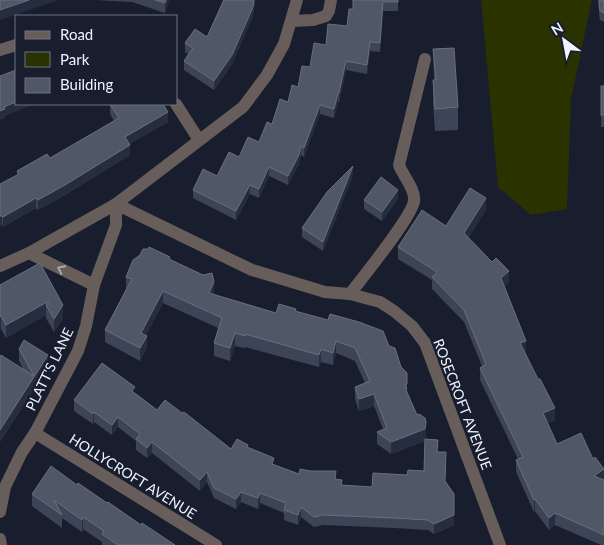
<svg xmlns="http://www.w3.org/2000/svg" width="604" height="545" viewBox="0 0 604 545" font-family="Lato,sans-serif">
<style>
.green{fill:#2a3200}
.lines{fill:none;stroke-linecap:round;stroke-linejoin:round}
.minor{stroke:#675d5a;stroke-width:12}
.wall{fill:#3d4455}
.shaded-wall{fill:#262d3e}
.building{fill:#505767;stroke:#696f7f}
.oneway{stroke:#aaa8ac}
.labels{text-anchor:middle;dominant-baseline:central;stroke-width:4.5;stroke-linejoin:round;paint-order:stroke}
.street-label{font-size:14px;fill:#eef3fe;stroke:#181e2e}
</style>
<rect width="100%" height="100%" fill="#181e2e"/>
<polygon class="green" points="481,0 592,0 571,99 567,209 531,215 498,187"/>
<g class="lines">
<g class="minor">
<polyline points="292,21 313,20 326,16 329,11 331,0"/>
<polyline points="0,50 16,45"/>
<polyline points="176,104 199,140"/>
<polyline points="116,204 252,270 325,292 350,294 380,302 394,311 412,326 425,343 500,545"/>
<polyline points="29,253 94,285"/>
<polyline points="0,266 29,253 116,204 243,107 267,75 284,44 297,0"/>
<path d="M350 294C362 278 412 217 414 201 416 190 403 176 399 165L425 59"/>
<polyline points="35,433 216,545"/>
<polyline points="0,512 5,487 22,452 35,433 78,351 86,326 94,285 116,225 116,204"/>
<polyline points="0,539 1,545"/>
</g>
</g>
<g class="wall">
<polygon points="95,0 169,0 165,13 132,2"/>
<polygon points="223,0 255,0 253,16 232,64 214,90 184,70 184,61 188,54 185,52 185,43 207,37"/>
<polygon points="353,0 398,0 398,11 383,11 380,52 370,51 367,74 346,70 339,102 338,102 334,118 320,114 304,157 301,155 299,164 288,185 269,176 259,198 250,194 236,220 193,198 193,190 217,176 239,157 259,142 272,124 298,87 310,67 326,45 347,26 353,9"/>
<polygon points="604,0 604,22 600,20 599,14 599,5"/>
<polygon points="433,49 458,107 458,130 435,131 433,103 433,80 434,80"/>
<rect x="601" y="86" width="3" height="41"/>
<polygon points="110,104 168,122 129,144 130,155 65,195 38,210 36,208 3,227 2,225 0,226 0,184 17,175 17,171 50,158 114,121 110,114"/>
<polygon points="353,175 323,251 302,237 302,228"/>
<polygon points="398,199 382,221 364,209 364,200"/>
<polygon points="486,210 468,238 509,283 504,287 526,352 525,353 555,420 548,423 557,444 593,459 604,480 604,545 601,545 555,525 549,530 535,511 534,512 516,472 516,460 518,459 480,380 480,368 482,366 464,322 432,289 432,280 398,259 398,247 446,226"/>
<polygon points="170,260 214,295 276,313 296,311 389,346 401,367 407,373 407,393 426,434 425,439 438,452 445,481 454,525 434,534 428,530 394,528 323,525 314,527 301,517 298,525 284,520 284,513 260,503 258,509 241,502 236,509 214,498 207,482 200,491 152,453 147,458 136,450 136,441 118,427 112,435 94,422 93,424 74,411 74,400 135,393 157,410 182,413 231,449 248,448 274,465 299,474 336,479 342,485 372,487 407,475 424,471 425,441 391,454 377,444 377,432 383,429 374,406 359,411 355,399 355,387 365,383 355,361 336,353 333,365 321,362 319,367 245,347 245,348 235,346 230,361 214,356 214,343 218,328 163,303 146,335 147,348 140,361 105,342 105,330 126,289 126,277"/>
<polygon points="40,263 63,318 54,332 46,318 46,315 6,338 1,329 0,285"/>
<polygon points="19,349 48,367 0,442 23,369 19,361"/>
<polygon points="77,485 141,525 175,545 102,545 102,542 83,529 82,532 62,518 62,528 32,506 32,494"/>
</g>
<g class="shaded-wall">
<polygon points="29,0 59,0 0,20 0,10"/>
<polygon points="166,0 169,0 165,13 165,3"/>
<polygon points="254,0 255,0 253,16 232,64 214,90 214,81"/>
<polygon points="383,2 383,11 380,52 380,43"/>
<polygon points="370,42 370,51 367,74 367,65"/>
<polygon points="346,61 346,70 339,102 339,93"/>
<polygon points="338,93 338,102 334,118 334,109"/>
<polygon points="16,102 16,104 35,104 5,116 5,118 0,120 0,111 4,107"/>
<polygon points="320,105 320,114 304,157 304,148"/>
<polygon points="168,112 168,122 125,147 125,137"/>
<polygon points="130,145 130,155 65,195 38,210 38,200"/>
<polygon points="301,146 301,155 299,164 288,185 288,176"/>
<polygon points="353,166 353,175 323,251 323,242"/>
<polygon points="269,167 269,176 259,198 259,189"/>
<polygon points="250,185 250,194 236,220 236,211"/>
<polygon points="398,190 398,199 382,221 382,212"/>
<polygon points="36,198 36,208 3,227 3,217"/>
<polygon points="486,198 486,210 464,245 464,233"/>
<polygon points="0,216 2,216 2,225 0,226"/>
<polygon points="509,271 509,283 501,290 501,278"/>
<polygon points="214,282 214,294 209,306 209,293"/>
<polygon points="163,291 163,303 141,345 141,333"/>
<polygon points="49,301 46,305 46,315 6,338 6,325"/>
<polygon points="63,305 63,318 54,332 54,319"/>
<polygon points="1,316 1,329 0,330 0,317"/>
<polygon points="235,333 235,346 230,361 230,348"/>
<polygon points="147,336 147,348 140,361 140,348"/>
<polygon points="336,341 336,353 333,365 333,353"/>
<polygon points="526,341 526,352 520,355 520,343"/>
<polygon points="321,349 321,362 319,367 319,355"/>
<polygon points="48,355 48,367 0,442 0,430"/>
<polygon points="374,394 374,406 359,411 359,399"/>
<polygon points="555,408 555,420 543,425 543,413"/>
<polygon points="94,412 94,422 93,424 93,414"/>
<polygon points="118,417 118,427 112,435 112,425"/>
<polygon points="426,422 426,434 425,441 391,454 391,442"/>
<polygon points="152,442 152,453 147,458 147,448"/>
<polygon points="604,469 604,481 594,476"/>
<polygon points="207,472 207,482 200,491 200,480"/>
<polygon points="241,492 241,502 236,509 236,499"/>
<polygon points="260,493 260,503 258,509 258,498"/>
<polygon points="535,499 535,511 534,512 534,500"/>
<polygon points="301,507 301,517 298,525 298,515"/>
<polygon points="555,513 555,525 549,530 549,518"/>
<polygon points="454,515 454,525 434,534 434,524"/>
<polygon points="83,517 83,529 82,532 82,520"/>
</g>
<g class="building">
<polygon points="0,0 29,0 0,10"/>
<polygon points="155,0 166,0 165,3"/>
<polygon points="224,0 254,0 253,7 232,55 214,81 184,61 193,48 185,43 195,29 207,37"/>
<polygon points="353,0 398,0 398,2 383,2 380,43 370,42 367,65 346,61 339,93 338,93 334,109 320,105 304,148 301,146 299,155 288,176 269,167 259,189 250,185 236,211 193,190 203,169 217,176 229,152 239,157 248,137 259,142 267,122 272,124 280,99 288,102 292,85 298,87 302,66 310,67 314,43 326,45 328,24 347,26 349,9 353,9"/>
<polygon points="599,0 604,0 604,13 600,11 599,5"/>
<polygon points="454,48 458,107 435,109 433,80 436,80 433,49"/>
<polygon points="16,70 16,102 4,107 5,109 0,111 0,76"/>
<rect x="601" y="86" width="3" height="29"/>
<polygon points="110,104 163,104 168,112 125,137 130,145 65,185 38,200 36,198 3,217 2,216 0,216 0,184 19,174 17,171 47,154 50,158 119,118"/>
<polygon points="353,166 323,242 302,228 327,192"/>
<polygon points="381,177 398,190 382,212 364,200"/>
<polygon points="470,188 486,198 464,233 492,262 496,258 509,271 501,278 526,341 520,343 538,379 540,379 555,408 543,413 557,444 581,433 593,459 595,457 604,469 594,476 604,480 604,535 555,513 549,518 535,499 534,500 516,460 523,457 480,368 486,364 464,310 432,277 437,272 398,247 422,210 446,226"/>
<polygon points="149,247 170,257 169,259 203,275 212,273 214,282 209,293 276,313 279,304 296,309 295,311 328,320 330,314 359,322 383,331 389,346 395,348 401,367 407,373 407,384 405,385 407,389 406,390 417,415 419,414 425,418 426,422 425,429 391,442 377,432 387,428 374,394 359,399 355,387 370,381 355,348 336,341 333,353 321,349 319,355 245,334 245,336 235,333 230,348 214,343 222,318 163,291 141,333 147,336 140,348 105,330 132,279 126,277 133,260 140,255 143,249 148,249"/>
<polygon points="40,263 63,305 54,319 46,305 49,301 6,325 1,316 0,317 0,285"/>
<polygon points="24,340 48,355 0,430 0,357 1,355 34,376 19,349"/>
<polygon points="102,363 135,387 132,391 157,410 165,400 182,413 184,412 231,449 237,439 248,445 247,447 274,458 272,464 299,474 300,469 311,471 336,471 335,479 342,480 341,485 372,487 373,473 407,475 408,470 424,471 425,439 438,440 437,452 446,452 445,481 454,494 454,515 434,524 428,520 394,518 323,515 314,517 301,507 298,515 284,510 286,503 260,493 258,498 241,492 236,499 214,488 207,472 200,480 152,442 147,448 136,439 140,434 118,417 112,425 94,412 93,414 74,400"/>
<polygon points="51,466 77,485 78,483 107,503 108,502 141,525 142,523 175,545 118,545 102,534 104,531 83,517 82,520 54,500 62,515 32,494"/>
</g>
<defs><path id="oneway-chevron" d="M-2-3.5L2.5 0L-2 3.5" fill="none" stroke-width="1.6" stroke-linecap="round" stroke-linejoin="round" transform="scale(1.25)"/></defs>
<use class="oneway" href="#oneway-chevron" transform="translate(61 269) rotate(-154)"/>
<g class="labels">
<g class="street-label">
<text transform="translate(49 369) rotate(-64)">PLATT'S LANE</text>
<text transform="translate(463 404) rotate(69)">ROSECROFT AVENUE</text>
<text transform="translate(133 476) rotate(32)">HOLLYCROFT AVENUE</text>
</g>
</g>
<rect x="15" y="15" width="162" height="90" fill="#181e2e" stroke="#6e7381"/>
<rect x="25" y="31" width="25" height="8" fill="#675d5a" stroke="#6e7381"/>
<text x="60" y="40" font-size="15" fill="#eef3fe">Road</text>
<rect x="25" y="52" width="25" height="15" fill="#2a3200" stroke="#6e7381"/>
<text x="60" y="65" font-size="15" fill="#eef3fe">Park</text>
<rect x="25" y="78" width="25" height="15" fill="#505767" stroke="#6e7381"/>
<text x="60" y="90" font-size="15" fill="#eef3fe">Building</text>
<g transform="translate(564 40) rotate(328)" stroke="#181e2e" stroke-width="4" paint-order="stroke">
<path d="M0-4L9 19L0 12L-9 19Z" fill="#eef3fe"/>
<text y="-8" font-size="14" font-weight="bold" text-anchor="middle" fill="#eef3fe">N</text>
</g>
</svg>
